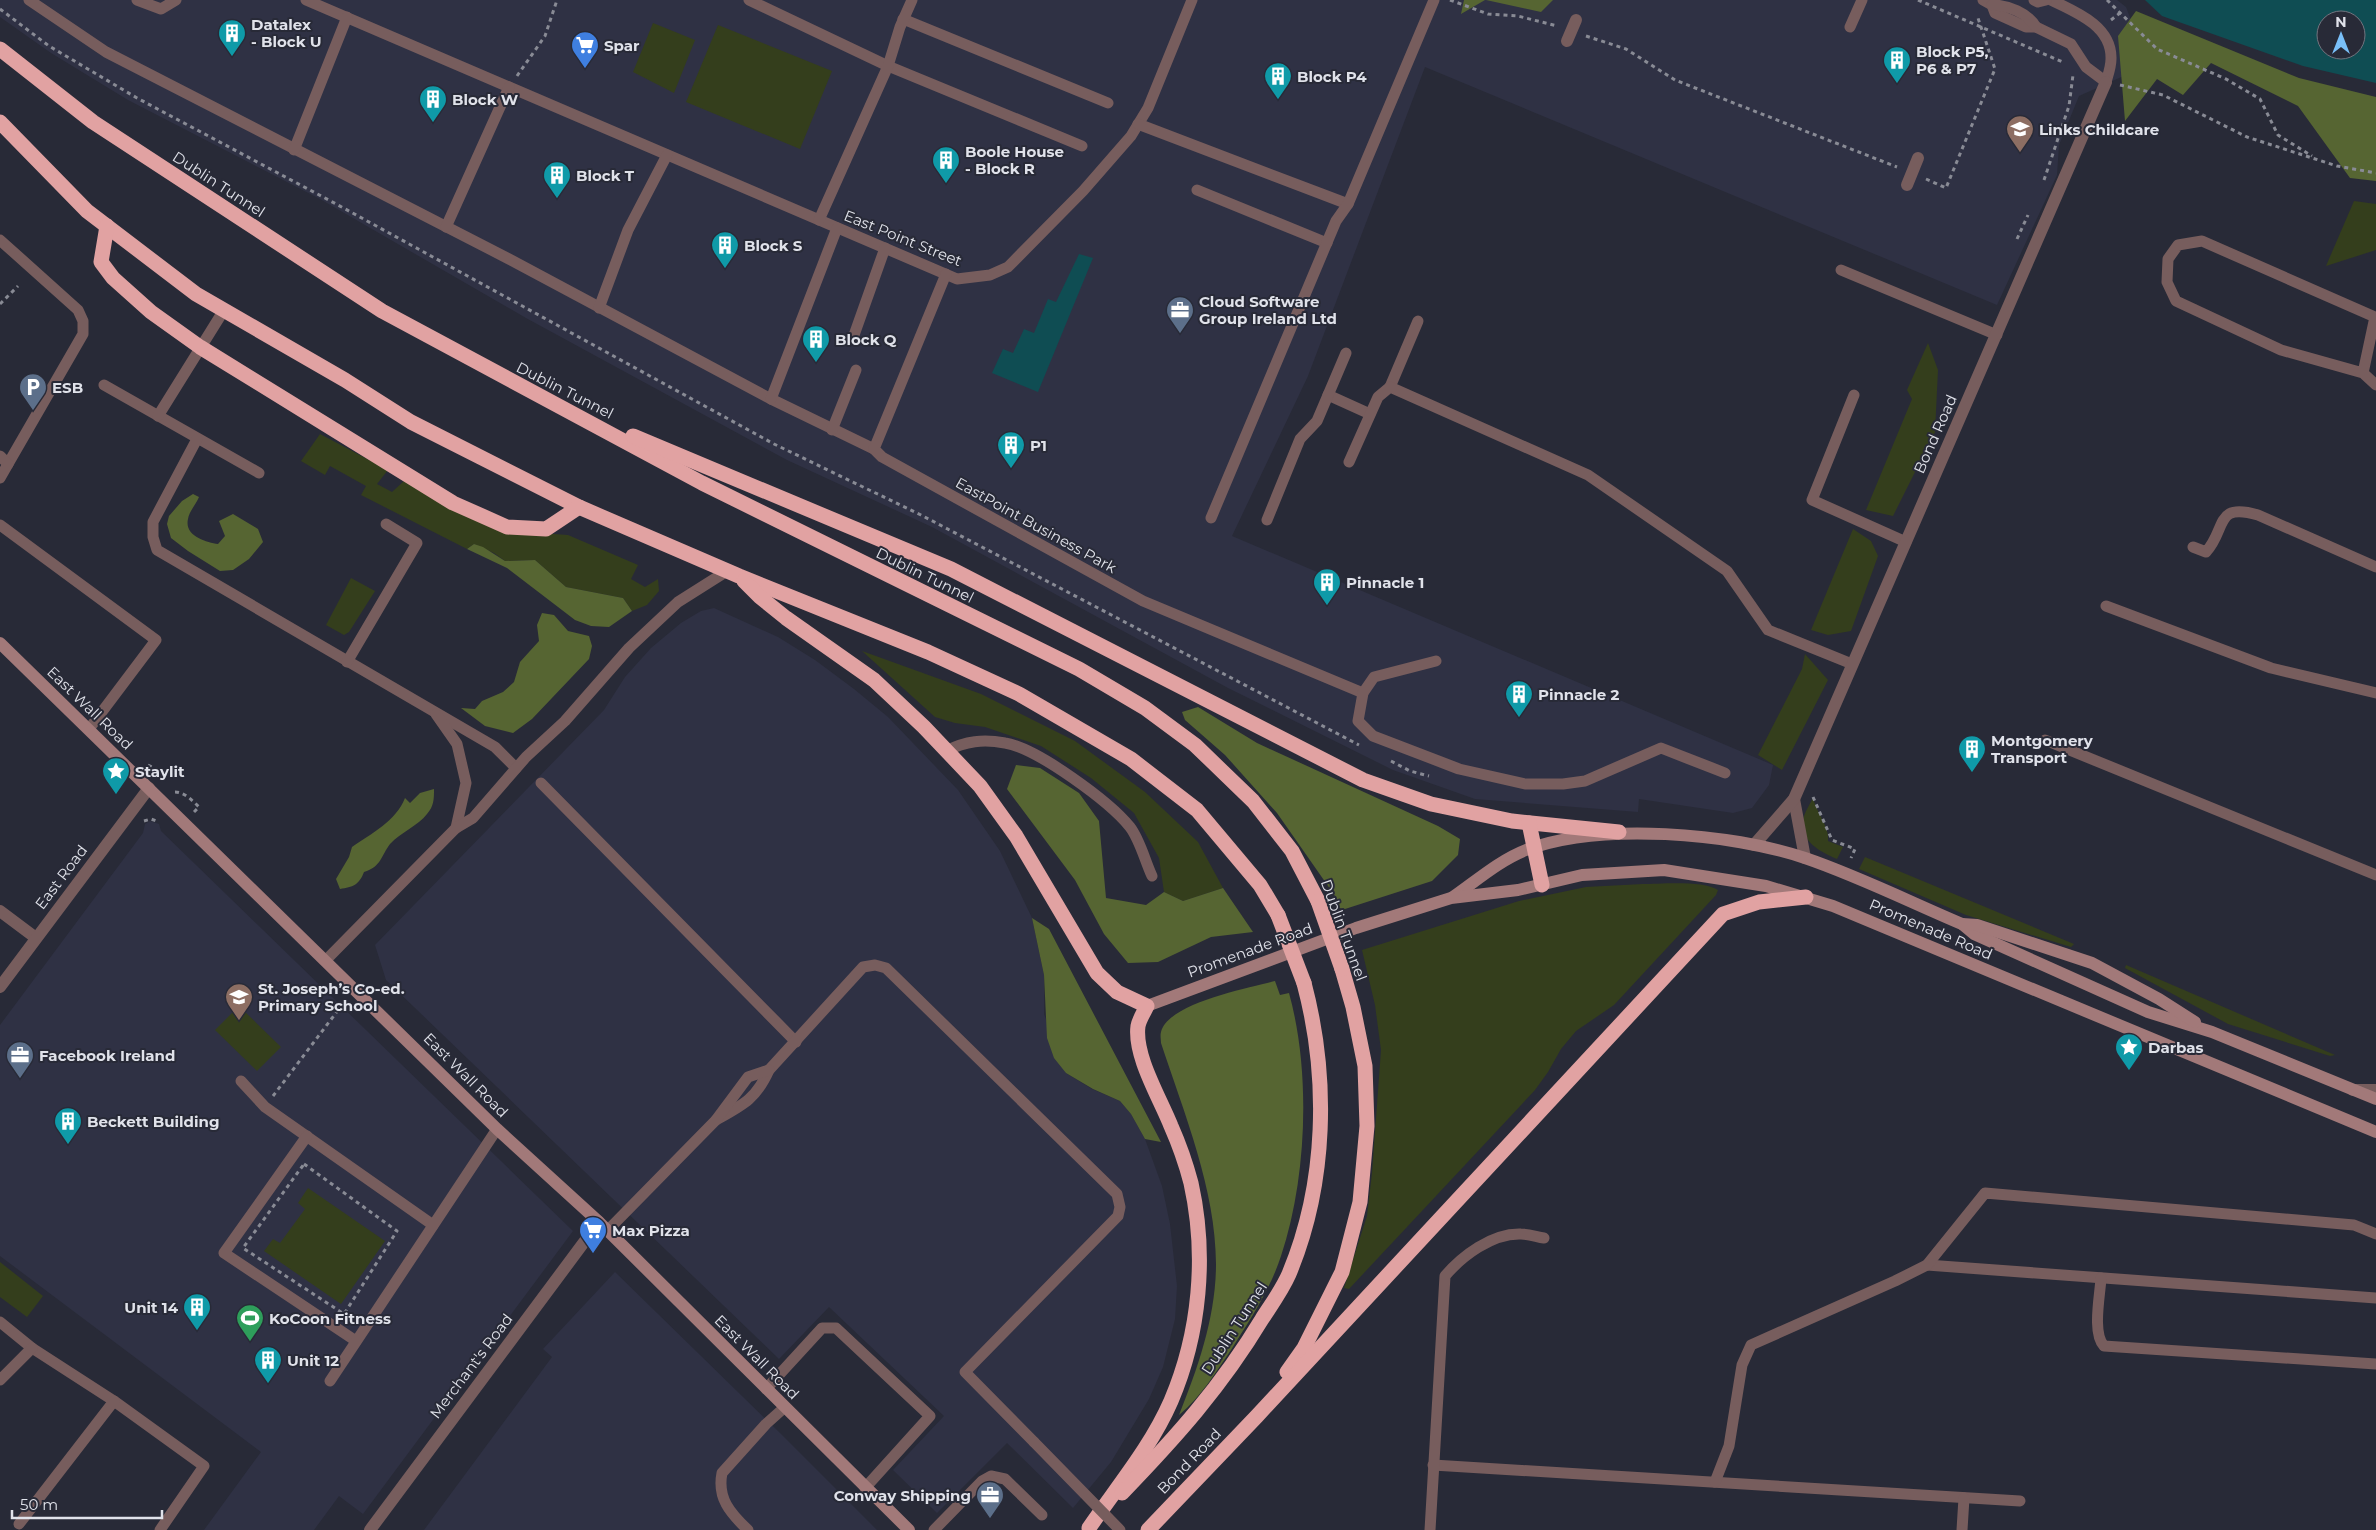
<svg xmlns="http://www.w3.org/2000/svg" width="2376" height="1530" viewBox="0 0 2376 1530" font-family="Montserrat,sans-serif">
<style>
.built{fill:#2f3144}
.green{fill:#343e1c}
.forest{fill:#566532}
.water{fill:#0f4d53;fill-rule:evenodd}
.lines{fill:none;stroke-linecap:round;stroke-linejoin:round}
.path{stroke:#898b95;stroke-width:3;stroke-dasharray:4 4;stroke-linecap:butt}
.lane{stroke:#775d5d;stroke-width:11}
.street{stroke:#775d5d;stroke-width:12}
.secondary{stroke:#a27979;stroke-width:12}
.highway{stroke:#e1a2a2;stroke-width:15}
.lane-bridge{stroke:#775d5d;stroke-width:11}
.street-bridge{stroke:#775d5d;stroke-width:12}
.highway-bridge{stroke:#e1a2a2;stroke-width:15}
.labels{text-anchor:middle;dominant-baseline:central;stroke-width:4;stroke-linejoin:round;paint-order:stroke}
.poi-label{font-size:15px;font-weight:bold;fill:#e0e2ea;stroke:#282a37;text-anchor:start}
.street-label{font-size:15px;fill:#e0e2ea;stroke:#282a37}
</style>
<rect width="100%" height="100%" fill="#282a37"/>
<g class="built">
<polygon points="0,0 2117,0 2126,7 2139,41 2128,74 2079,96 2059,145 2057,175 1997,305 1425,67 1308,376 1232,536 1773,765 1769,785 1752,808 1733,813 1639,799 1638,812 1475,799 1393,770 1228,688 932,527 787,460 526,318 320,199 128,100 51,53 0,17"/>
<polygon points="714,608 778,637 815,660 854,689 888,717 958,790 1000,851 1032,918 1044,975 1044,1014 1066,1073 1092,1089 1120,1101 1131,1114 1145,1139 1162,1186 1170,1224 1177,1286 1175,1319 1163,1367 1149,1399 1111,1462 1073,1508 1007,1443 937,1513 893,1470 944,1416 829,1307 779,1359 386,980 375,945 604,710 625,677 651,648 681,623 701,611"/>
<polygon points="150,821 159,824 161,831 573,1231 363,1514 339,1496 314,1530 204,1530 261,1452 0,1256 0,1025 143,833 145,824"/>
<polygon points="615,1272 780,1433 877,1530 424,1530 552,1357 543,1349"/>
</g>
<g class="green">
<polygon points="653,23 695,40 674,93 633,72"/>
<polygon points="718,25 832,71 800,149 686,102"/>
<polygon points="2354,201 2376,204 2376,250 2326,266"/>
<polygon points="1928,343 1938,370 1935,432 1893,516 1866,510 1912,399 1907,390"/>
<polygon points="320,434 388,470 377,484 392,492 404,481 526,532 568,535 638,565 631,579 645,587 658,579 659,591 647,605 632,611 623,598 566,587 535,560 505,561 494,553 474,544 467,549 361,495 366,486 330,466 325,475 301,461"/>
<polygon points="1853,529 1871,541 1878,556 1851,631 1828,635 1811,630"/>
<polygon points="351,578 375,591 349,632 344,635 326,625"/>
<polygon points="862,651 981,694 1075,741 1145,792 1198,842 1223,888 1183,901 1164,892 1159,858 1134,813 1091,778 1041,746 985,727 955,723 935,717"/>
<polygon points="1805,654 1828,680 1782,770 1758,755 1802,669"/>
<path d="M1813 798C1816 811 1830 828 1828 841L1843 847 1837 859C1821 852 1800 842 1803 820 1804 813 1810 804 1813 798Z"/>
<polygon points="1865,857 2074,944 2071,947 1966,915 1859,869"/>
<path d="M1643 884C1660 884 1704 880 1718 890L1716 895 1614 1005 1576 1031 1561 1049 1548 1072 1535 1090 1349 1289 1344 1288 1367 1216 1372 1173 1381 1050 1375 1005 1362 950 1519 901 1586 887Z"/>
<polygon points="2126,965 2335,1055 2330,1056 2228,1024 2125,968"/>
<polygon points="239,1006 281,1047 257,1071 215,1030"/>
<polygon points="308,1188 385,1241 341,1304 264,1251 273,1239 280,1243 305,1209 298,1203"/>
<polygon points="0,1262 43,1296 27,1317 0,1297"/>
</g>
<g class="forest">
<polygon points="1464,0 1485,0 1461,14"/>
<polygon points="1486,0 1553,0 1541,12"/>
<polygon points="2136,11 2299,78 2376,97 2376,181 2350,178 2298,106 2211,63 2183,95 2157,79 2125,121 2118,36"/>
<path d="M193 494 199 497C196 504 189 512 188 519 184 536 206 542 218 544L225 536 219 521 233 514 258 529 263 542 249 559 233 570 220 571 188 551 171 538 167 524 169 516 182 501Z"/>
<polygon points="474,544 483,547 505,561 535,560 566,587 623,598 632,611 609,627 591,626 575,620 507,568 467,549"/>
<polygon points="542,613 554,615 568,631 589,636 592,646 589,659 532,719 513,733 485,726 461,708 475,709 482,701 503,692 514,682 520,662 539,641 537,625"/>
<polygon points="1198,707 1257,743 1438,826 1460,839 1458,855 1432,881 1345,909 1339,908 1335,896 1277,813 1225,755 1185,720 1182,712"/>
<polygon points="1016,765 1040,768 1079,793 1099,821 1106,898 1146,905 1164,892 1183,901 1223,888 1253,932 1211,937 1158,962 1128,963 1104,934 1075,880 1007,789"/>
<path d="M434 789C434 799 434 806 427 814 418 826 401 832 390 844 381 856 381 867 364 872 359 885 353 887 340 889L336 879 349 857 352 847C371 834 396 821 405 798L410 803 420 793Z"/>
<polygon points="1032,918 1049,929 1161,1142 1145,1139 1131,1114 1120,1101 1093,1089 1066,1073 1054,1058 1047,1038 1044,975"/>
<path d="M1275 981 1280 995 1289 993C1311 1072 1307 1178 1281 1256 1270 1290 1250 1320 1231 1350 1215 1373 1201 1397 1179 1415 1198 1368 1216 1316 1216 1264 1216 1190 1184 1113 1161 1043 1161 1040 1160 1035 1161 1032 1168 1003 1249 988 1275 981Z"/>
</g>
<g class="water">
<path d="M2145 0H2376V83L2303 66 2162 16ZM2326 20H2356V50H2326Z"/>
<polygon points="1079,254 1093,258 1038,392 992,373 1003,349 1013,353 1024,329 1034,333 1048,299 1056,302"/>
</g>
<g class="lines">
<g class="path">
<polyline points="1450,0 1488,14 1518,16 1557,26"/>
<polyline points="1918,0 2065,63"/>
<polyline points="2107,0 2157,49 2226,79 2260,99 2278,135 2312,156"/>
<polyline points="0,9 49,46 137,98 338,205 774,444 921,515 1359,745"/>
<polyline points="2111,20 2120,13"/>
<polyline points="1586,36 1626,49 1675,80 1897,167"/>
<polyline points="517,76 545,36 557,0"/>
<polyline points="2120,85 2163,95 2247,137 2337,166 2376,173"/>
<polyline points="1926,179 1946,188 1995,69 1978,18"/>
<polyline points="2044,180 2069,106 2073,75"/>
<polyline points="2017,239 2028,215"/>
<polyline points="0,304 18,286"/>
<polyline points="1391,761 1410,771 1429,776"/>
<polyline points="148,765 156,769 157,775"/>
<path d="M175 792C184 792 192 800 199 807L194 812"/>
<polyline points="1813,797 1832,840 1855,849 1851,858"/>
<polyline points="144,821 151,819 159,822"/>
<polyline points="273,1096 342,1005"/>
<polygon points="304,1164 397,1231 344,1314 243,1248"/>
</g>
<g class="lane">
<polyline points="29,0 106,52 509,259 771,399 874,449"/>
<polyline points="137,0 161,9 176,0"/>
<polyline points="306,0 957,279 990,275 1008,267 1083,191 1131,136 1148,108 1192,0"/>
<polyline points="749,0 888,66 1082,146"/>
<path d="M1983 0 1992 5 1995 13 2026 27H2036L2071 44 2086 67 2106 82C2108 75 2111 67 2111 59 2112 26 2076 12 2051 0"/>
<polyline points="2034,0 2038,2 2046,0"/>
<path d="M1992 5C2008 5 2028 13 2036 27"/>
<polyline points="903,19 1108,103"/>
<polyline points="1850,27 1862,0"/>
<polyline points="1138,124 1348,204"/>
<polyline points="294,150 347,17"/>
<polyline points="1197,190 1327,243"/>
<polyline points="819,220 888,66 900,27 912,0"/>
<polyline points="446,227 509,87"/>
<polyline points="0,240 78,310 83,321 83,334 8,464"/>
<polyline points="1841,270 1997,335"/>
<polyline points="946,274 874,449 882,457 1143,601 1363,693"/>
<polyline points="599,308 628,230 667,155"/>
<polyline points="853,338 885,248"/>
<polyline points="2363,373 2375,317 2202,241 2178,245 2168,259 2167,282 2176,301 2281,350 2363,373 2376,385"/>
<polyline points="104,385 259,473"/>
<polyline points="1390,387 1418,321"/>
<polyline points="1328,395 1370,414"/>
<polyline points="1854,395 1812,500 1906,542"/>
<polyline points="771,399 837,228"/>
<polyline points="158,416 224,310"/>
<polyline points="832,430 856,370"/>
<polyline points="197,439 153,522 153,537 157,550 495,747 516,768"/>
<polyline points="0,456 8,464 0,478"/>
<polyline points="1349,462 1378,397 1390,387 1588,475 1727,571 1768,630 1852,664"/>
<polyline points="1211,518 1336,221 1348,204 1434,0"/>
<polyline points="1267,520 1300,439 1317,421 1346,353"/>
<polyline points="0,525 156,640 89,729"/>
<path d="M2193 547 2206 552C2227 529 2214 502 2258 515L2376 567"/>
<polyline points="2106,606 2271,668 2376,693"/>
<polyline points="1436,661 1374,677 1363,693 1358,721 1373,736 1459,769 1525,784 1563,784 1585,781 1661,748 1725,773"/>
<polyline points="347,662 417,543 386,524"/>
<polyline points="436,714 457,744 466,783 456,828"/>
<polyline points="2045,740 2376,875"/>
<path d="M946 751C966 741 983 739 1005 743 1037 748 1110 802 1130 827 1140 840 1145 861 1152 876"/>
<polyline points="541,783 796,1042"/>
<polyline points="326,960 456,828 473,818 526,757 565,721 629,648 678,602 727,571"/>
<polyline points="241,1081 265,1107 433,1225"/>
<path d="M716 1120C743 1105 756 1099 769 1070L863 967 875 965 886 968 1117 1194 1120 1207 1118 1216 965 1372 1034 1442"/>
<polyline points="307,1136 224,1253 356,1341"/>
<polyline points="608,1230 716,1120 748,1077 769,1070"/>
<polyline points="1927,1265 2376,1298"/>
<path d="M2101 1278C2100 1296 2092 1333 2104 1346L2376 1364"/>
<polyline points="0,1322 32,1348 114,1401 204,1466 160,1530"/>
<polyline points="0,1380 32,1348"/>
<polyline points="330,1381 497,1129"/>
<polyline points="766,1389 822,1328 836,1328 930,1416 865,1488"/>
<polyline points="1433,1465 2020,1501"/>
<polyline points="1715,1482 1729,1446 1742,1365 1751,1345 1895,1281 1927,1265 1985,1193 2354,1225 2376,1234"/>
<polyline points="19,1524 114,1401"/>
<path d="M748 1530C730 1513 717 1498 722 1473L766 1424 785 1407"/>
<polyline points="934,1530 982,1481 991,1476 1005,1479 1042,1515"/>
<path d="M1430 1530 1445 1276C1462 1256 1492 1233 1521 1234 1529 1234 1537 1237 1544 1238"/>
<polyline points="1962,1530 1964,1498"/>
</g>
<g class="street">
<polyline points="1794,799 1805,858"/>
<polyline points="1754,845 1794,799 2106,82"/>
<polyline points="0,911 36,938"/>
<polyline points="0,987 149,788"/>
<polyline points="2353,1090 2376,1090"/>
<polyline points="370,1530 599,1222"/>
</g>
<g class="secondary">
<polyline points="0,643 497,1129 599,1222 909,1530"/>
<path d="M1453 897C1476 881 1500 860 1526 850 1600 822 1731 833 1805 858 1858 876 1910 902 1962 924L1974 934 2148 1012 2212 1032 2376 1099"/>
<polyline points="1962,924 1977,925 2092,963 2159,999 2195,1022"/>
<polyline points="1147,1006 1356,928 1451,898 1518,890 1582,875 1664,870 1766,886 1833,906 2376,1132"/>
</g>
<g class="highway">
<polyline points="0,49 93,122 382,311 702,483 1079,669 1145,708 1195,745 1253,801 1292,851 1318,901"/>
<polyline points="0,122 87,211 196,294 345,380 411,422 579,507 739,576 928,652 1019,694 1131,759 1197,810 1260,885 1278,915"/>
<polyline points="107,226 101,262 113,278 151,312 200,347 453,503 507,527 546,529 579,507"/>
<polyline points="633,436 951,569 1363,780 1431,804 1512,821 1619,832"/>
<path d="M744 581 760 597 786 618 874 680 924 727 980 786 1016 836 1097 973 1117 992 1147 1006C1144 1012 1139 1020 1138 1026 1134 1056 1160 1098 1171 1126 1179 1144 1186 1164 1191 1183 1207 1255 1200 1333 1171 1401 1151 1447 1117 1487 1089 1528"/>
<polyline points="1529,823 1542,885"/>
<polyline points="1287,1372 1304,1348 1342,1272 1360,1202 1367,1126 1365,1066 1353,1007 1342,969"/>
<path d="M1122 1493C1176 1437 1221 1387 1262 1319 1271 1305 1282 1290 1289 1274 1327 1183 1329 1077 1304 983"/>
<polyline points="1148,1530 1257,1416 1723,914 1759,902 1806,897"/>
</g>
<polyline class="lane-bridge" points="1034,1442 1120,1530"/>
<g class="street-bridge">
<polyline points="1567,41 1576,20"/>
<polyline points="1907,185 1918,158"/>
</g>
<g class="highway-bridge">
<polyline points="1318,901 1342,969"/>
<polyline points="1278,915 1304,983"/>
</g>
</g>
<defs>
<g id="building-pin" transform="scale(1.4375)"><path d="M0 17L-7.5 6A9.5 9.5 0 1 1 7.5 6Z" fill="#0f9aa8" stroke="#282a37"/><path d="M-4-6H4V6H1V3H-1V6H-4ZM-2.5-4.3h1.7v1.8h-1.7ZM.8-4.3h1.7v1.8H.8ZM-2.5-1h1.7V.8h-1.7ZM.8-1h1.7V.8H.8Z" fill="#fff"/></g>
<g id="supermarket-pin" transform="scale(1.4375)"><path d="M0 17L-7.5 6A9.5 9.5 0 1 1 7.5 6Z" fill="#3f7fe0" stroke="#282a37"/><path d="M-6-5.5h2.5l.6 2H6L4.5 2H-2.5L-4.4-4H-6ZM-1.5 3.2a1.3 1.3 0 1 0 .1 0ZM3 3.2a1.3 1.3 0 1 0 .1 0Z" fill="#fff"/></g>
<g id="school-pin" transform="scale(1.4375)"><path d="M0 17L-7.5 6A9.5 9.5 0 1 1 7.5 6Z" fill="#8d6e63" stroke="#282a37"/><path d="M0-5L7-2L0 1L-7-2ZM-4 1L0 2.5L4 1V4Q0 6-4 4Z" fill="#fff"/></g>
<g id="office-pin" transform="scale(1.4375)"><path d="M0 17L-7.5 6A9.5 9.5 0 1 1 7.5 6Z" fill="#5c6f8a" stroke="#282a37"/><path d="M-6-3h4V-5.5h4V-3h4V5H-6ZM-1-4.5V-3h2v-1.5ZM-6 0V1H6V0Z" fill="#fff"/></g>
<g id="parking-pin" transform="scale(1.4375)"><path d="M0 17L-7.5 6A9.5 9.5 0 1 1 7.5 6Z" fill="#5c6f8a" stroke="#282a37"/><path d="M-3.5-5.5H1a3.5 3.5 0 0 1 0 7H-1V5.5H-3.5ZM-1-3.4V-.6H.8a1.4 1.4 0 0 0 0-2.8Z" fill="#fff"/></g>
<g id="sight-pin" transform="scale(1.4375)"><path d="M0 17L-7.5 6A9.5 9.5 0 1 1 7.5 6Z" fill="#0f9aa8" stroke="#282a37"/><path d="M0-6L1.8-2.2L6-1.7L2.9 1.2L3.7 5.4L0 3.3L-3.7 5.4L-2.9 1.2L-6-1.7L-1.8-2.2Z" fill="#fff"/></g>
<g id="stadium-pin" transform="scale(1.4375)"><path d="M0 17L-7.5 6A9.5 9.5 0 1 1 7.5 6Z" fill="#2e9e5b" stroke="#282a37"/><path d="M0-5a6.5 5 0 1 0 0 10a6.5 5 0 1 0 0-10ZM-3.5-1.8h7v3.6h-7Z" fill="#fff"/></g>
</defs>
<g fill-rule="evenodd">
<use href="#building-pin" x="232" y="33"/>
<use href="#supermarket-pin" x="585" y="45"/>
<use href="#building-pin" x="1897" y="60"/>
<use href="#building-pin" x="1278" y="76"/>
<use href="#building-pin" x="433" y="99"/>
<use href="#school-pin" x="2020" y="129"/>
<use href="#building-pin" x="946" y="160"/>
<use href="#building-pin" x="557" y="175"/>
<use href="#building-pin" x="725" y="245"/>
<use href="#office-pin" x="1180" y="310"/>
<use href="#building-pin" x="816" y="339"/>
<use href="#parking-pin" x="33" y="387"/>
<use href="#building-pin" x="1011" y="445"/>
<use href="#building-pin" x="1327" y="582"/>
<use href="#building-pin" x="1519" y="694"/>
<use href="#building-pin" x="1972" y="749"/>
<use href="#sight-pin" x="116" y="771"/>
<use href="#school-pin" x="239" y="997"/>
<use href="#sight-pin" x="2129" y="1047"/>
<use href="#office-pin" x="20" y="1055"/>
<use href="#building-pin" x="68" y="1121"/>
<use href="#supermarket-pin" x="593" y="1230"/>
<use href="#building-pin" x="197" y="1307"/>
<use href="#stadium-pin" x="250" y="1318"/>
<use href="#building-pin" x="268" y="1360"/>
<use href="#office-pin" x="990" y="1495"/>
</g>
<g class="labels">
<g class="poi-label">
<text x="251" y="24">Datalex<tspan x="251" dy="17">- Block U</tspan></text>
<text x="604" y="45">Spar</text>
<text x="1916" y="51">Block P5,<tspan x="1916" dy="17">P6 &amp; P7</tspan></text>
<text x="1297" y="76">Block P4</text>
<text x="452" y="99">Block W</text>
<text x="2039" y="129">Links Childcare</text>
<text x="965" y="151">Boole House<tspan x="965" dy="17">- Block R</tspan></text>
<text x="576" y="175">Block T</text>
<text x="744" y="245">Block S</text>
<text x="1199" y="301">Cloud Software<tspan x="1199" dy="17">Group Ireland Ltd</tspan></text>
<text x="835" y="339">Block Q</text>
<text x="52" y="387">ESB</text>
<text x="1030" y="445">P1</text>
<text x="1346" y="582">Pinnacle 1</text>
<text x="1538" y="694">Pinnacle 2</text>
<text x="1991" y="740">Montgomery<tspan x="1991" dy="17">Transport</tspan></text>
<text x="135" y="771">Staylit</text>
<text x="258" y="988">St. Joseph’s Co-ed.<tspan x="258" dy="17">Primary School</tspan></text>
<text x="2148" y="1047">Darbas</text>
<text x="39" y="1055">Facebook Ireland</text>
<text x="87" y="1121">Beckett Building</text>
<text x="612" y="1230">Max Pizza</text>
<text x="178" y="1307" text-anchor="end">Unit 14</text>
<text x="269" y="1318">KoCoon Fitness</text>
<text x="287" y="1360">Unit 12</text>
<text x="971" y="1495" text-anchor="end">Conway Shipping</text>
</g>
<g class="street-label">
<text transform="translate(219 184) rotate(33)">Dublin Tunnel</text>
<text transform="translate(903 238) rotate(22)">East Point Street</text>
<text transform="translate(565 390) rotate(27)">Dublin Tunnel</text>
<text transform="translate(1935 434) rotate(-66)">Bond Road</text>
<text transform="translate(1036 525) rotate(29)">EastPoint Business Park</text>
<text transform="translate(925 575) rotate(26)">Dublin Tunnel</text>
<text transform="translate(90 708) rotate(44)">East Wall Road</text>
<text transform="translate(61 877) rotate(-53)">East Road</text>
<text transform="translate(1931 929) rotate(23)">Promenade Road</text>
<text transform="translate(1344 930) rotate(70)">Dublin Tunnel</text>
<text transform="translate(1250 950) rotate(-20)">Promenade Road</text>
<text transform="translate(466 1075) rotate(45)">East Wall Road</text>
<text transform="translate(1234 1328) rotate(-57)">Dublin Tunnel</text>
<text transform="translate(757 1357) rotate(45)">East Wall Road</text>
<text transform="translate(471 1366) rotate(-53)">Merchant's Road</text>
<text transform="translate(1189 1461) rotate(-46)">Bond Road</text>
</g>
</g>
<g transform="translate(2341 35)"><circle r="24" fill="#282a37" stroke="#72747f"/>
<path d="M0-4L9 19L0 12L-9 19Z" fill="#79bff8"/>
<text y="-8" font-size="14" font-weight="bold" text-anchor="middle" fill="#e0e2ea">N</text>
</g>
<path d="M12 1510v8h150v-8" fill="none" stroke="#e0e2ea" stroke-width="2.5"/>
<text x="20" y="1510" font-size="15" fill="#e0e2ea" stroke="#282a37" stroke-width="4" paint-order="stroke">50 m</text>
</svg>
